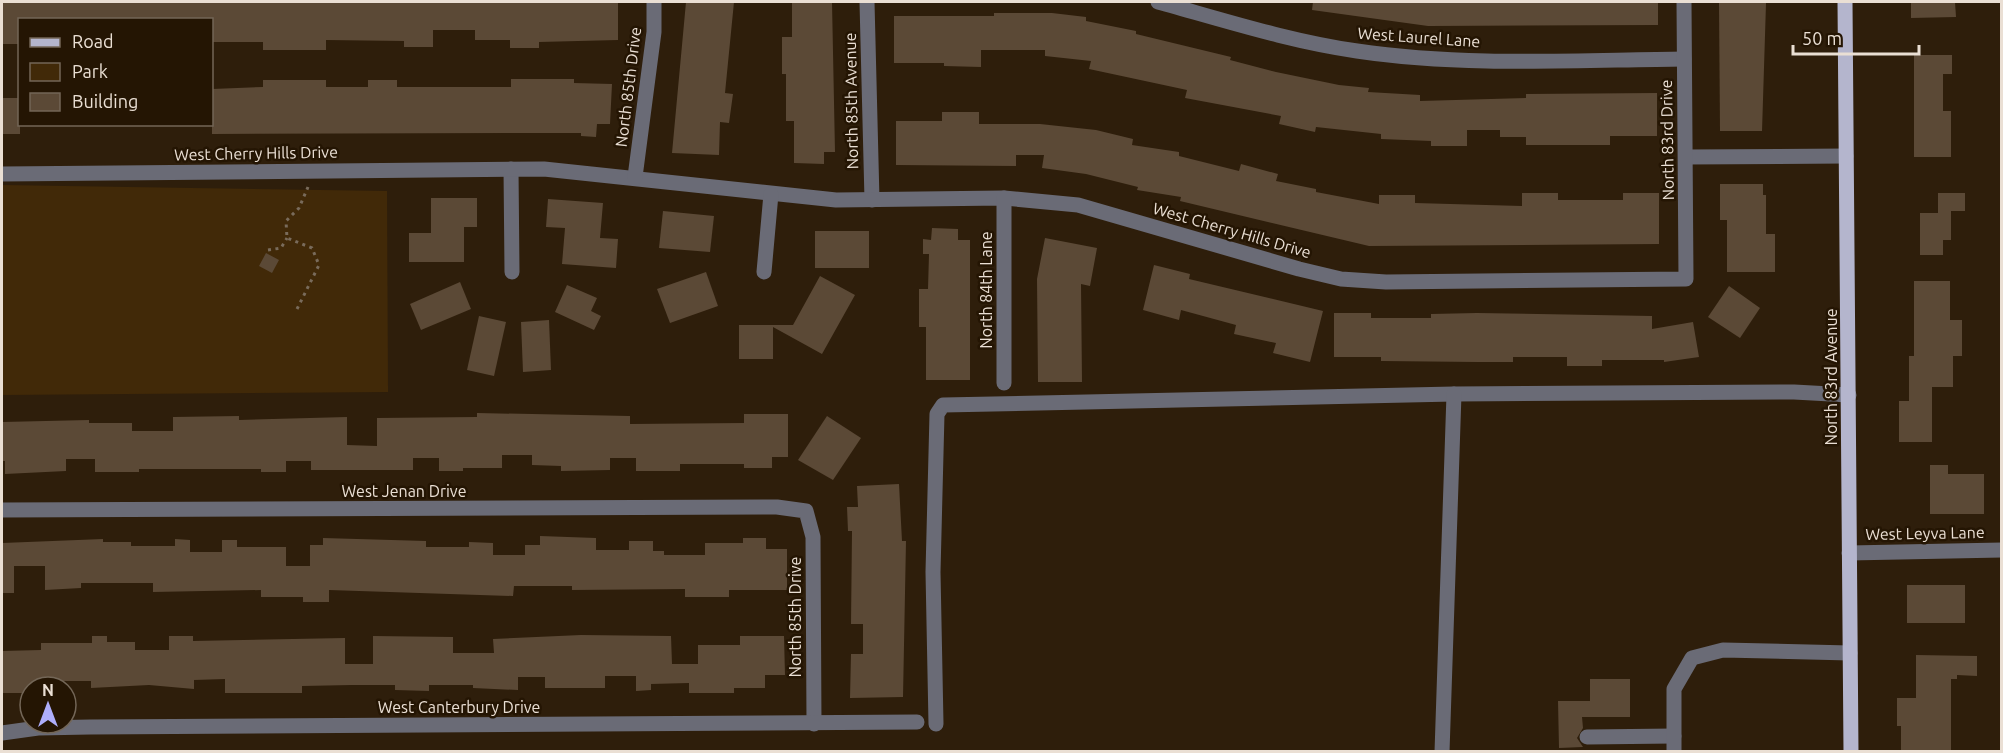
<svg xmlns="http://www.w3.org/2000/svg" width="2003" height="753" viewBox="0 0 2003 753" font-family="Ubuntu,sans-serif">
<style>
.green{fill:#412908}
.building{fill:#5b4936}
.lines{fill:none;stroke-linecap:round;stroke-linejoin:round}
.path{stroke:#796b5b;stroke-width:3;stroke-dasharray:3 4.5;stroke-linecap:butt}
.minor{stroke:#6a6b76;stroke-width:15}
.major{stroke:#b4b5cd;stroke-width:15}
.labels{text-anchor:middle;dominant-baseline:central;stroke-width:5;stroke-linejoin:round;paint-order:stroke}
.street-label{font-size:16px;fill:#eadfd4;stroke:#241503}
</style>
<rect width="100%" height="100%" fill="#2e1e0b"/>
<polygon class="green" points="2,185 387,191 388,392 2,395"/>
<g class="building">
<polygon points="2,2 618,2 618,40 539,42 539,48 510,48 510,40 475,40 475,30 433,30 433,47 404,47 404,41 326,40 326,50 263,50 263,42 212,42 212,20 20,20 20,44 2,44"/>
<polygon points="686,2 734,2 725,93 733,94 729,123 720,122 719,155 672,153"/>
<polygon points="792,2 832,2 835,152 824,152 824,164 794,163 794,121 786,121 786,74 782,74 782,37 792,37"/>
<polygon points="1313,2 1658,2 1658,25 1428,26 1312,10"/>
<polygon points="1911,2 1955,2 1956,17 1911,18"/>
<polygon points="1719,3 1766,3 1762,131 1720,131"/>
<polygon points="994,13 1052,13 1086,17 1086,21 1136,31 1136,34 1231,57 1230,60 1276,72 1339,85 1369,88 1368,92 1420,95 1420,101 1526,98 1526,94 1657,93 1657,136 1610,136 1610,145 1526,145 1526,137 1500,137 1500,130 1467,130 1467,146 1431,146 1431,141 1381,139 1381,134 1316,127 1315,132 1279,124 1281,116 1185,98 1187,90 1089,69 1091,61 1045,56 1045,50 981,50 981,67 944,66 944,63 894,63 894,16 994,16"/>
<polygon points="1914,55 1952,55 1952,74 1943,74 1943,111 1951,111 1951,157 1914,157"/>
<polygon points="511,79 574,79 574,83 612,84 610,124 597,124 596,137 581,136 581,133 546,133 212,134 212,89 263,87 263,80 326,80 326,87 368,87 368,80 397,80 397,87 511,87"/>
<rect x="2" y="98" width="18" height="36"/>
<polygon points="942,112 979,112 979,124 1040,124 1096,130 1133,139 1132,145 1179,152 1179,156 1239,171 1241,164 1278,174 1276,181 1316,189 1316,192 1379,204 1379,195 1415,195 1415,203 1522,206 1522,193 1558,193 1558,200 1623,200 1623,193 1659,193 1659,244 1369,246 1180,201 1181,197 1137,190 1138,187 1086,174 1042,168 1044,155 1016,155 1016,166 896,165 896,121 942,121"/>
<polygon points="1720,184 1763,184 1763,195 1766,195 1766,234 1775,234 1775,272 1727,272 1727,220 1720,220"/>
<polygon points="1938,193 1965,193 1965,211 1951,211 1951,240 1943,240 1943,255 1920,255 1920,213 1938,213"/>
<polygon points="431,198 477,198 477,227 464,227 464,262 409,262 409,233 431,233"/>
<polygon points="548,199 603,203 600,238 618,239 616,268 562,264 565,228 546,227"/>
<polygon points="663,211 714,216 710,252 659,248"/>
<polygon points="932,228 958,229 958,240 970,240 970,380 926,380 926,327 919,327 919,289 928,289 929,254 923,254 923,239 931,240"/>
<rect x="815" y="231" width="54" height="37"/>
<polygon points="1045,238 1097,248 1090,286 1081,284 1082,382 1038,382 1037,279"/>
<polygon points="266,253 279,260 272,273 259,266"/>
<polygon points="1154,265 1190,274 1189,279 1323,311 1310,362 1273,353 1276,343 1234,334 1236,325 1181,310 1179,320 1143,310"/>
<polygon points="706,272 718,306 670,323 657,289"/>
<polygon points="820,276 855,295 822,354 773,327 773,359 739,359 739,325 793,325"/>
<polygon points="1914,281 1950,281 1950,320 1962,320 1962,356 1953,356 1953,387 1932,387 1932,442 1899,442 1899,401 1909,401 1909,356 1914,356"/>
<polygon points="460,282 471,309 421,330 410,304"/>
<polygon points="567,285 597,298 591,311 601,316 594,330 555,312"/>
<polygon points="1729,286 1760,308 1740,338 1708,317"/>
<polygon points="1334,313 1371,313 1371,318 1431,318 1431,314 1477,313 1652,316 1652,329 1693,322 1699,357 1664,362 1664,360 1602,360 1602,366 1567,366 1567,357 1513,357 1513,362 1477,362 1381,361 1381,357 1334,357"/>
<polygon points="479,316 506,322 494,376 467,370"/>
<polygon points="549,320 551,370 523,372 521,322"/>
<polygon points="477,413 630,416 630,424 744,423 744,414 788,414 788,457 772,457 772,468 744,468 744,464 680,464 680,471 636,471 636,458 610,458 610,470 561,471 561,466 532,465 532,455 502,455 502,468 463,468 463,471 439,471 439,458 413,458 413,470 311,470 311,461 286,461 286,472 261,472 261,469 139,469 139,472 95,472 95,459 66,459 66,471 5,474 5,461 2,461 2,422 89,420 89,423 132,423 132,431 173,431 173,417 239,416 239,420 347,417 347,445 377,446 377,418 477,417"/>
<polygon points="827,416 861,438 833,480 798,460"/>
<polygon points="1930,465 1948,465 1948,474 1984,474 1984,514 1930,514"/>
<polygon points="899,484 902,541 906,541 903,697 850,698 851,654 863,654 863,624 851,624 852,531 848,531 847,507 858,507 857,486"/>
<polygon points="540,536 596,538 596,550 629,550 629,541 653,541 653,551 664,551 664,555 705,555 705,543 743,543 743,538 766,538 766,549 787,549 787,590 729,590 729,597 685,597 685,589 572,590 572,586 514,586 513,596 329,590 329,602 303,602 303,597 261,597 261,590 153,592 153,583 81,583 81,588 45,590 45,566 14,566 14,593 2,593 2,543 103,539 103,542 131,542 131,546 175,546 175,539 190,540 190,552 222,552 222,540 237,540 237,547 286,547 286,566 310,566 310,545 323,545 323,538 426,541 426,547 469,547 469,542 493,543 493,555 525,555 525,545 540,545"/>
<rect x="1907" y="585" width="58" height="38"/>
<polygon points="581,635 671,636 672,664 698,664 698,645 740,645 740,636 784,636 785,675 765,675 765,688 734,688 734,693 689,693 689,683 651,684 651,690 636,691 636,676 605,676 605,688 545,688 545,677 518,677 518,690 473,688 473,685 429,685 429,691 395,690 395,685 352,685 302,686 302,693 225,693 225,679 194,680 194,689 149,685 91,688 91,681 60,681 60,687 27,687 27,693 2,693 2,651 41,650 41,643 92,643 92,636 107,636 107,642 135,642 135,650 169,650 169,636 193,636 193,641 345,638 345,664 373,664 373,636 453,637 453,653 494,653 493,639"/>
<polygon points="1916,655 1977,656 1977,676 1957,675 1957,679 1951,679 1951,752 1901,752 1901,726 1897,726 1897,698 1916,698"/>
<polygon points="1590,679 1630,679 1630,717 1582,717 1583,728 1577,738 1583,747 1559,748 1558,701 1590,701"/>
</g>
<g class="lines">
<g class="path">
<polyline points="268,250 281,248 287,238"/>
<polyline points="297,309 319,265 312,248 287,238 286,221 299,208 308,187"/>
</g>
<g class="minor">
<polyline points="867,2 872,200"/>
<path d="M1158 2C1224 20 1288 41 1357 51 1465 67 1576 60 1684 59"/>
<polyline points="1686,157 1846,156"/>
<polyline points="511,169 512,272"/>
<polyline points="2,174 544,169 836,200 1004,198 1078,205 1299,269 1341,279 1386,282 1686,279 1684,2"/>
<polyline points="635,177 654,32 654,2"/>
<polyline points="1004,198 1004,383"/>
<polyline points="764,272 771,194"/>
<polyline points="2,510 777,507 806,511 813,537 814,724"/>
<polyline points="1849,553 2002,550"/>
<polyline points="936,724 933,572 937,414 943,405 1454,394 1794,392 1849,395"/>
<polyline points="2,733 38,728 90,727 917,722"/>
<polyline points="1587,737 1674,736"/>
<polyline points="1442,752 1454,394"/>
<polyline points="1674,752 1674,689 1692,658 1723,650 1850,653"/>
</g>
<polyline class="major" points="1845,2 1851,752"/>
</g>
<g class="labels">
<g class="street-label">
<text transform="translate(1419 37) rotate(4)">West Laurel Lane</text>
<text transform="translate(628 87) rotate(-83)">North 85th Drive</text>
<text transform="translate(851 101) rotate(-91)">North 85th Avenue</text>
<text transform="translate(1667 140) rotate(-91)">North 83rd Drive</text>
<text transform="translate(256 153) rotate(-1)">West Cherry Hills Drive</text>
<text transform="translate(1232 230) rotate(16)">West Cherry Hills Drive</text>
<text transform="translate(986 290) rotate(-90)">North 84th Lane</text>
<text transform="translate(1831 377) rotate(-90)">North 83rd Avenue</text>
<text x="404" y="491">West Jenan Drive</text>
<text transform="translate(1925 533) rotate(-1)">West Leyva Lane</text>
<text transform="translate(795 617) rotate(-90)">North 85th Drive</text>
<text x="459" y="707">West Canterbury Drive</text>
</g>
</g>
<rect width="2003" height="753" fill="none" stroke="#eadfd4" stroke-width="6"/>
<rect x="18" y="18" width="195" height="108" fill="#241503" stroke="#736657" stroke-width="1.5"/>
<rect x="30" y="38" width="30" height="9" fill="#b4b5cd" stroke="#736657" stroke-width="1.5"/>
<text x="72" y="48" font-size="18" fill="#eadfd4">Road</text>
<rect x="30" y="63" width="30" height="18" fill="#412908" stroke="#736657" stroke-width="1.5"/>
<text x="72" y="78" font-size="18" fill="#eadfd4">Park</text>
<rect x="30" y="93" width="30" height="18" fill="#5b4936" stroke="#736657" stroke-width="1.5"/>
<text x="72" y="108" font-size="18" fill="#eadfd4">Building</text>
<g transform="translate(48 705)"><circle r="28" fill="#241503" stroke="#736657" stroke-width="1.5"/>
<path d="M0-4.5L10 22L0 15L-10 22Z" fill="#aeaefb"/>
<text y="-9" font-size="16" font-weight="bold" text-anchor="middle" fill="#eadfd4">N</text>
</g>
<path d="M1793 45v9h126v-9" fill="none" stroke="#eadfd4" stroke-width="3"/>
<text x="1802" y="45" font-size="18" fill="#eadfd4" stroke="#241503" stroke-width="4.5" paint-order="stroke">50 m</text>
</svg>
